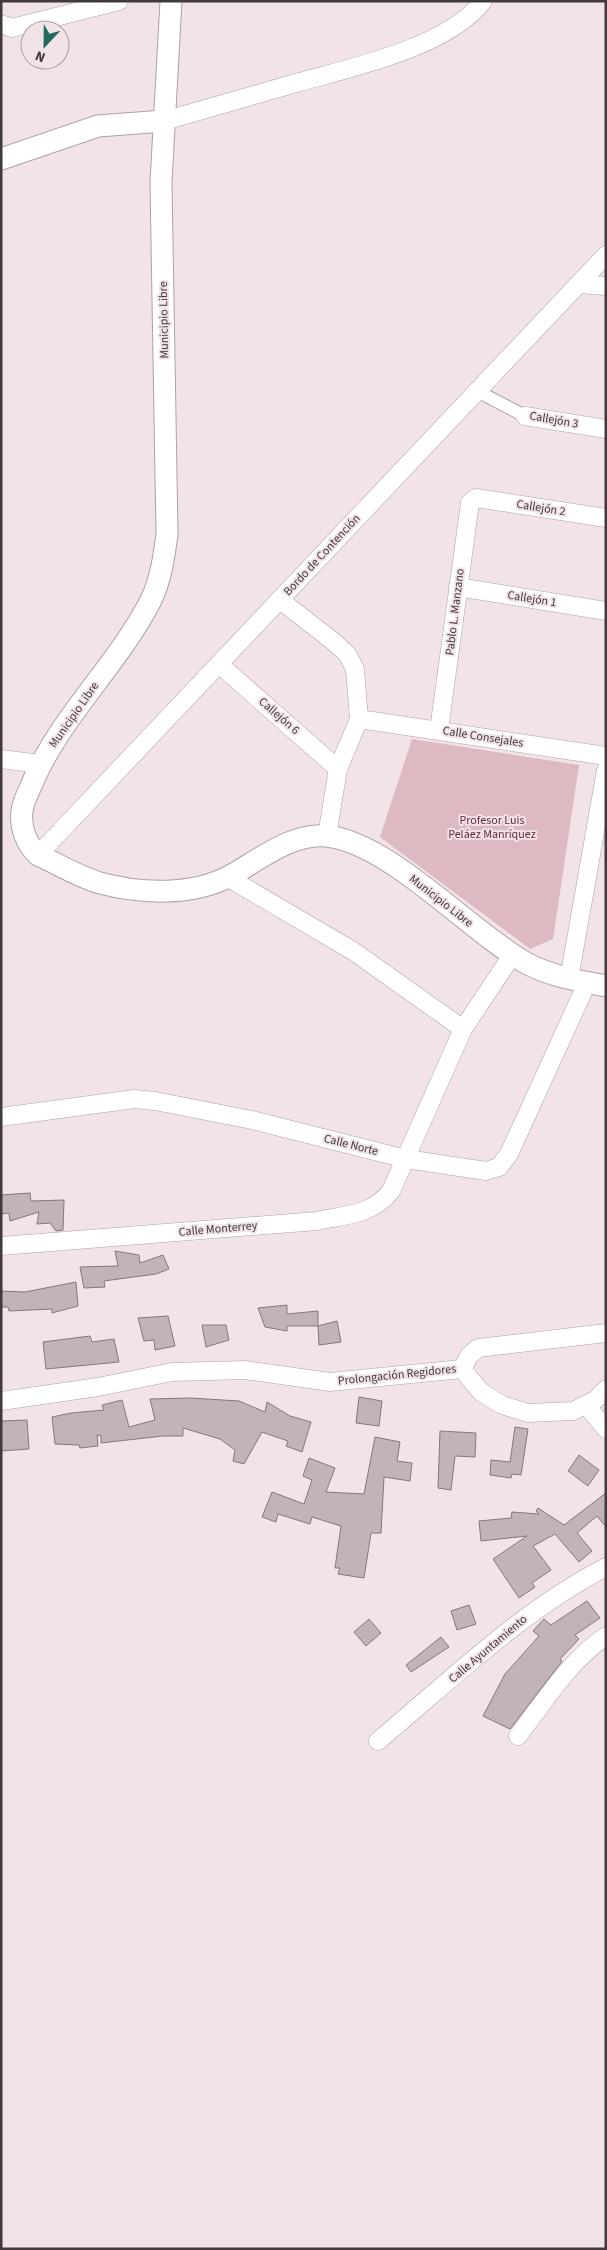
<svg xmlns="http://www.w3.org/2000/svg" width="607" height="2250" viewBox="0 0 607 2250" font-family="'Source Sans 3',sans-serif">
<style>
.green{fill:#ddb9c2}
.building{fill:#c1b3b6;stroke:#85787b}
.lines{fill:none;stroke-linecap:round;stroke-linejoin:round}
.pedestrian-casing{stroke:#afa1a5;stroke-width:14}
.minor-casing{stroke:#afa1a5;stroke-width:19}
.tertiary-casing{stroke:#afa1a5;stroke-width:23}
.pedestrian{stroke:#fff;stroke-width:12}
.minor{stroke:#fff;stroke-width:18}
.tertiary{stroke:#fff;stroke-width:21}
.labels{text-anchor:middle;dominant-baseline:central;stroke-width:4;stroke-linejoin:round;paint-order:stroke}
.street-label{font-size:12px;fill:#403a3c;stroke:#f1e3e6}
.park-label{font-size:12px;fill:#692b3f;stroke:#f1e3e6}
</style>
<rect width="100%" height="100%" fill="#f1e3e6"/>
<polygon class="green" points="412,739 579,765 553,939 530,949 380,837"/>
<g class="building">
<polygon points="30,1193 31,1201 64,1200 63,1230 56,1231 50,1223 37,1224 39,1212 10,1221 9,1213 1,1214 1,1195"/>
<polygon points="115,1251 139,1255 140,1263 163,1255 169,1269 156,1274 104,1281 105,1287 84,1288 80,1267 118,1266"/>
<polygon points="76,1282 78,1306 52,1313 52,1309 9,1311 8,1307 1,1307 1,1291 25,1292"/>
<polygon points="287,1305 287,1314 318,1311 318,1326 287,1326 287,1331 265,1327 258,1308"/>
<polygon points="168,1316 175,1346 155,1350 154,1340 144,1341 138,1318"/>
<polygon points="337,1321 341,1342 319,1345 318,1326"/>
<polygon points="202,1325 226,1325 229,1340 206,1347"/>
<polygon points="90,1336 92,1342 114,1339 119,1362 46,1369 43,1342"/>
<polygon points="359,1397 382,1401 379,1426 356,1423"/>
<polygon points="190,1398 239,1401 265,1412 267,1402 290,1416 311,1422 302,1452 286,1446 288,1441 262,1432 244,1464 233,1461 235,1450 220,1439 183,1428 183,1436 163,1436 101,1443 101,1436 97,1435 98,1446 80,1448 79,1445 55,1444 52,1417 71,1413 104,1410 102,1405 122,1400 129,1427 155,1420 150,1399"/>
<polygon points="27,1420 29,1449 1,1451 1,1421"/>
<polygon points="515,1427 528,1429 521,1475 512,1474 511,1478 490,1475 491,1460 510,1462"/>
<polygon points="440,1431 476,1433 475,1457 455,1456 451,1490 438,1488"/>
<polygon points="375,1437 400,1442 397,1461 412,1463 410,1481 384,1477 381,1533 371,1533 364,1578 338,1574 340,1568 335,1568 341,1526 312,1517 310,1524 278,1514 276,1522 262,1517 272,1492 304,1504 312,1480 303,1476 309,1458 335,1468 326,1492 364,1494"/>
<polygon points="579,1455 599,1470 588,1486 568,1471"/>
<polygon points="606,1493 606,1527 597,1516 577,1533 592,1551 579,1562 555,1534 533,1546 551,1570 532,1583 535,1587 519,1598 493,1559 527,1536 481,1541 479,1521 511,1518 512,1512 539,1514 536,1511 538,1508 564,1525"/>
<polygon points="587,1601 600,1618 575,1635 579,1639 560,1659 562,1661 510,1729 483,1716 505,1674 539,1636 533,1631 544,1619 551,1625"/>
<polygon points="469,1605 476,1624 457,1630 451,1611"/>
<polygon points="369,1619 381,1633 366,1646 354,1632"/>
<polygon points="441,1637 449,1647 411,1672 406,1665"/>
</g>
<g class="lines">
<g class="pedestrian-casing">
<polyline id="pedestrian" points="477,391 525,416"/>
</g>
<g class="minor-casing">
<g id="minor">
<polyline points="1,24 12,28 119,1"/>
<path d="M164 121C208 108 252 96 296 83 350 68 449 47 483 1"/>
<polyline points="578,284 606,286"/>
<polyline points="525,416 606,429"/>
<polyline points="458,587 606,611"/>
<polyline points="280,600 334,642 347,654 355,669 359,719 338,769 327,836"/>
<polyline points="219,664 338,769"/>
<polyline points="359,719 606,756"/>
<polyline points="439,730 470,503 476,498 606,518"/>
<polyline points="1,759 40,764"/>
<polyline points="38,855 606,255"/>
<polyline points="227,877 353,951 463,1029"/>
<polyline points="569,979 606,770"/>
<polyline points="1,1117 134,1099 155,1101 252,1120 406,1159 486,1171 499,1167 509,1154 587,983"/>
<path d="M1 1246 317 1221C346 1215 372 1215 391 1191L463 1029 513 954"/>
<polyline points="462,1369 481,1392 502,1405 528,1413 573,1411 595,1400 606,1389"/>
<polyline points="1,1401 98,1387 172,1372 245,1370 330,1382 462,1369 469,1356 478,1348 606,1333"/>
<polyline points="586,1405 606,1429"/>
<path d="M518 1736C545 1701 569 1661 606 1636"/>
<path d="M378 1741C451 1680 521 1611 606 1567"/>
</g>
</g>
<g class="tertiary-casing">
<g id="tertiary">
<path d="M171 1 161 182 167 534C164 557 161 579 151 600 118 665 58 719 31 786 28 793 23 802 22 811 20 827 26 844 38 855 58 864 79 877 100 883 141 894 192 896 230 876 259 860 291 833 326 836 389 842 469 931 526 963 550 976 579 981 606 986"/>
<polyline points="1,159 98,126 164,121"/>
</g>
</g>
<use href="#pedestrian" class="pedestrian"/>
<use href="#minor" class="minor"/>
<use href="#tertiary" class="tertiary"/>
</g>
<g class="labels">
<g class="street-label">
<text transform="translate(164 320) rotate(-91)">Municipio Libre</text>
<text transform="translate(554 420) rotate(10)">Callejón 3</text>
<text transform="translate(541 508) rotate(9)">Callejón 2</text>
<text transform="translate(322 555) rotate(-47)">Bordo de Contención</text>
<text transform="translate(532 599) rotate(9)">Callejón 1</text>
<text transform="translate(455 612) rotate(-83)">Pablo L. Manzano</text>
<text transform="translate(74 715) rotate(-55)">Municipio Libre</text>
<text transform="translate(279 716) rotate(41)">Callejón 6</text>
<text transform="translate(483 737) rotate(9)">Calle Consejales</text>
<text transform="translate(441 901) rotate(38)">Municipio Libre</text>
<text transform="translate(351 1145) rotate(14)">Calle Norte</text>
<text transform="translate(218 1229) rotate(-5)">Calle Monterrey</text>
<text transform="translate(397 1375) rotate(-6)">Prolongación Regidores</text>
<text transform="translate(488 1649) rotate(-40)">Calle Ayuntamiento</text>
</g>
<g class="park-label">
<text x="492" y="820">Profesor Luis<tspan x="492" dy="14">Peláez Manríquez</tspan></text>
</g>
</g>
<rect width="607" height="2250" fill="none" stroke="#403a3c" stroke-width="5"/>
<g transform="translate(45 45) rotate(202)"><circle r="24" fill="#f1e3e6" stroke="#aa9fa2"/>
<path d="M0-4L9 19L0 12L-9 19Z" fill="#236a60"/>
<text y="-8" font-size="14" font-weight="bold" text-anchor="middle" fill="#403a3c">N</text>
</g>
</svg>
